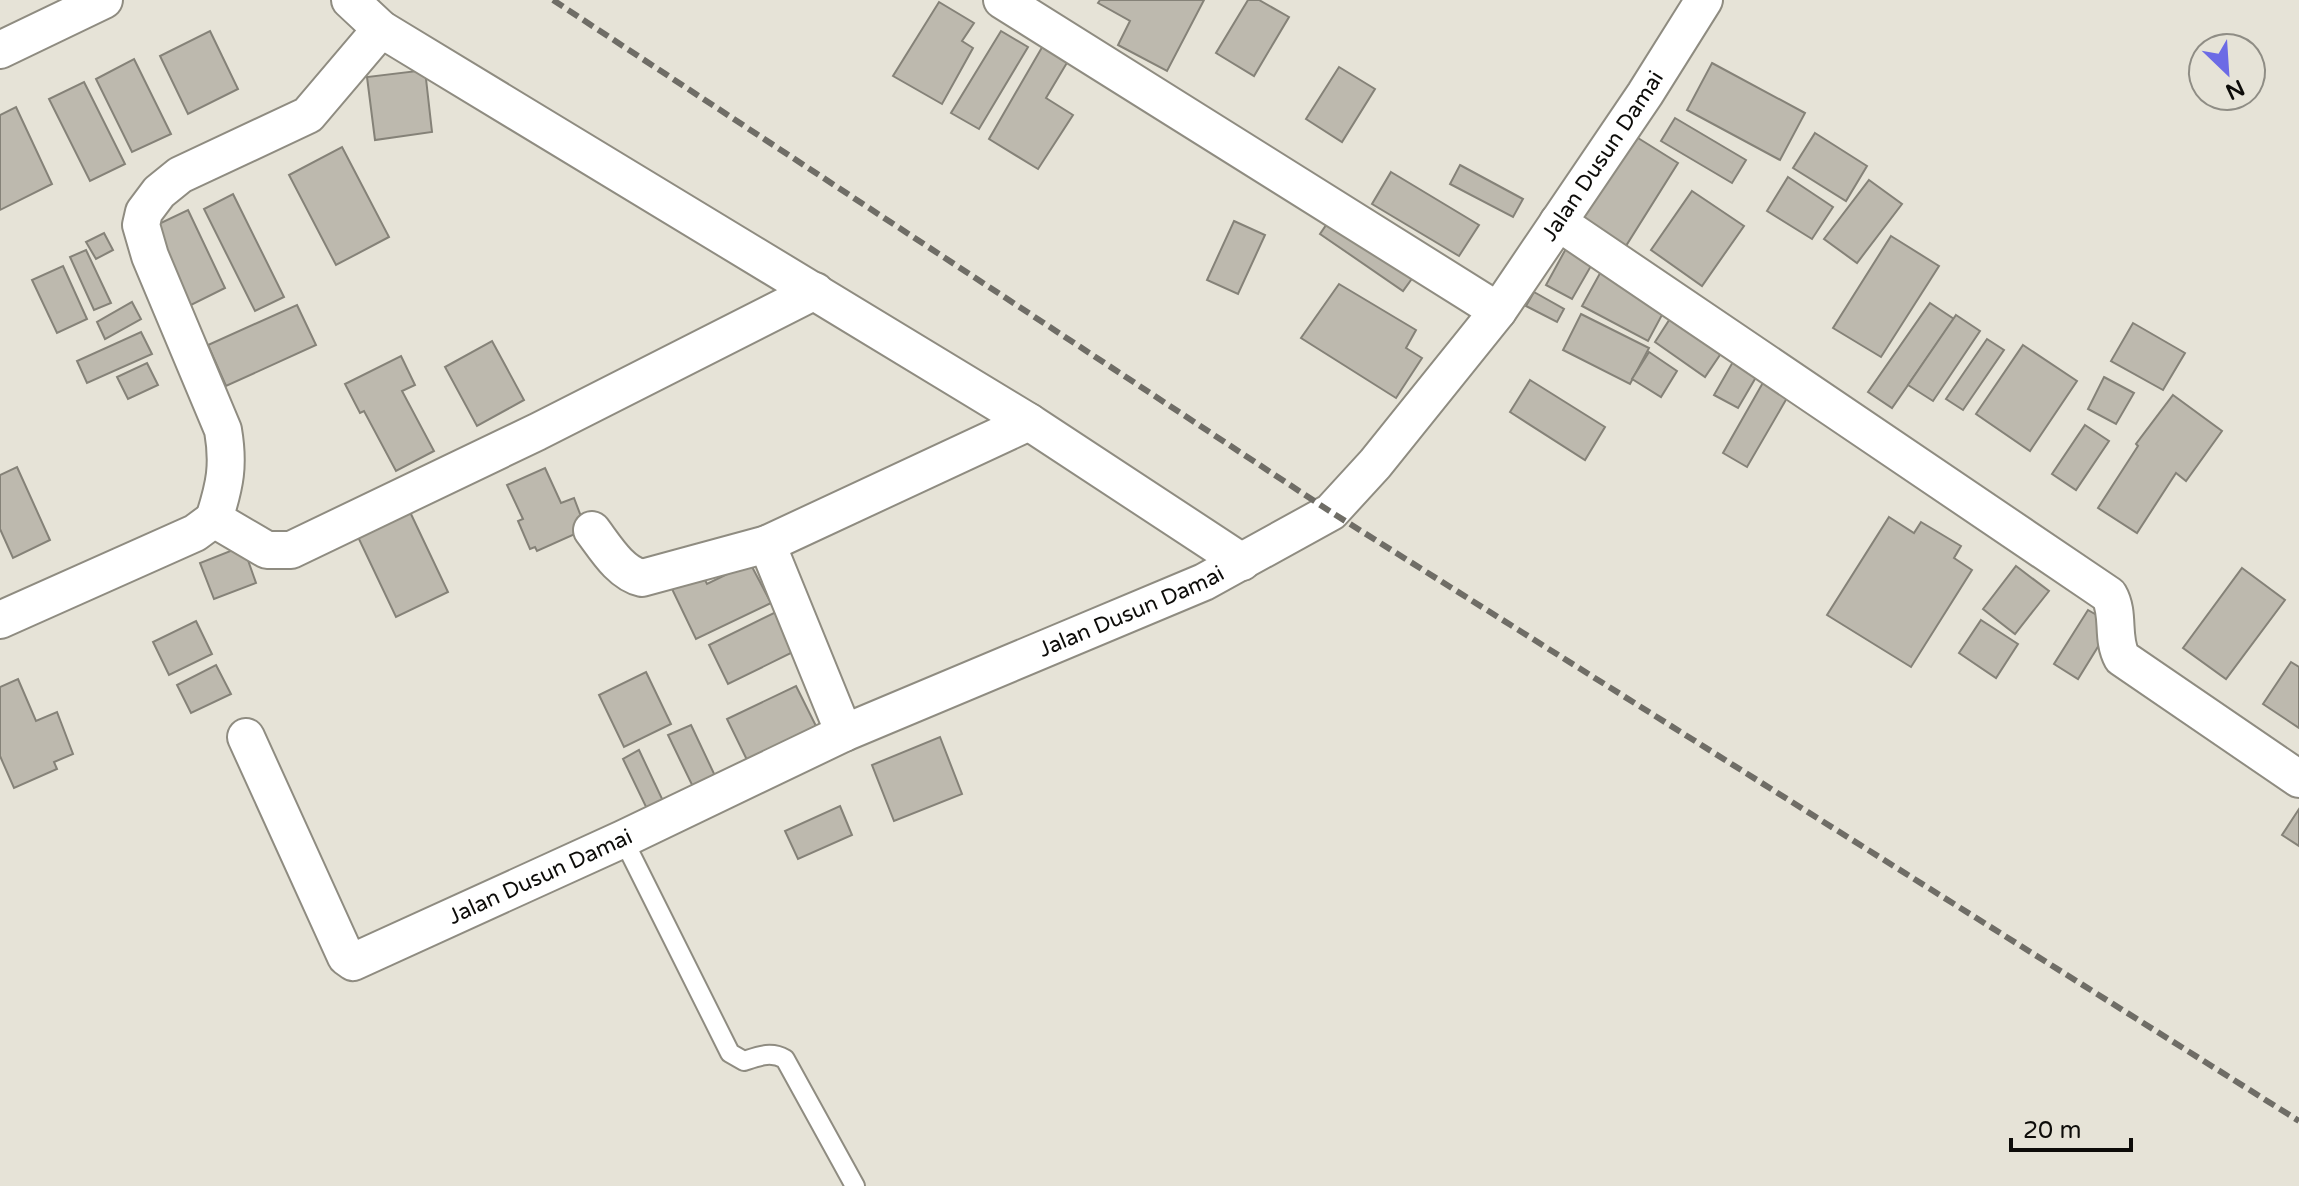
<svg xmlns="http://www.w3.org/2000/svg" width="2299" height="1186" viewBox="0 0 2299 1186" font-family="'Varela Round',sans-serif">
<style>
.building{fill:#bdb9ae;stroke:#858278;stroke-width:2}
.lines{fill:none;stroke-linecap:round;stroke-linejoin:round}
.service-casing{stroke:#8f8c81;stroke-width:22}
.minor-casing{stroke:#8f8c81;stroke-width:40}
.service{stroke:#fff;stroke-width:18}
.minor{stroke:#fff;stroke-width:36}
.rail{stroke:#6f6d66;stroke-width:6;stroke-dasharray:12 6;stroke-linecap:butt}
.labels{text-anchor:middle;dominant-baseline:central;stroke-width:8;stroke-linejoin:round;paint-order:stroke}
.street-label{font-size:22px;fill:#0d0c09;stroke:#e6e3d7}
</style>
<rect width="100%" height="100%" fill="#e6e3d7"/>
<g class="building">
<polygon points="1100,0 1204,0 1167,71 1118,45 1130,21 1098,3"/>
<polygon points="1248,0 1259,0 1289,17 1254,76 1216,53"/>
<polygon points="939,2 974,23 962,41 973,48 942,104 893,76"/>
<polygon points="210,31 238,89 188,114 160,56"/>
<polygon points="1001,31 1028,47 979,129 951,113"/>
<polygon points="1048,37 1074,51 1046,98 1073,115 1038,169 989,139"/>
<polygon points="134,59 171,134 132,152 96,79"/>
<polygon points="1712,63 1805,113 1780,160 1687,110"/>
<polygon points="1339,67 1375,89 1342,142 1306,119"/>
<polygon points="425,70 432,132 375,140 367,77"/>
<polygon points="84,82 125,164 90,181 49,99"/>
<polygon points="16,107 52,184 0,210 0,115"/>
<polygon points="1675,118 1746,160 1732,183 1661,141"/>
<polygon points="1630,133 1678,163 1624,249 1576,219"/>
<polygon points="1815,133 1867,166 1846,201 1793,168"/>
<polygon points="342,147 389,237 336,265 289,175"/>
<polygon points="1460,165 1523,199 1513,217 1450,184"/>
<polygon points="1391,172 1479,225 1459,256 1372,204"/>
<polygon points="1788,177 1833,207 1812,239 1767,211"/>
<polygon points="1869,180 1902,204 1857,263 1824,239"/>
<polygon points="1692,191 1744,226 1702,286 1651,250"/>
<polygon points="233,194 284,297 255,311 204,209"/>
<polygon points="188,210 225,288 183,309 144,231"/>
<polygon points="1333,215 1416,273 1403,291 1320,234"/>
<polygon points="1234,221 1265,235 1238,294 1207,280"/>
<polygon points="104,233 113,250 96,259 86,242"/>
<polygon points="1891,236 1939,266 1881,357 1833,328"/>
<polygon points="1568,245 1595,259 1572,299 1546,285"/>
<polygon points="86,250 111,303 94,310 70,257"/>
<polygon points="63,266 87,319 57,333 32,280"/>
<polygon points="1604,266 1670,300 1648,341 1582,306"/>
<polygon points="1339,284 1416,330 1406,348 1422,358 1396,398 1301,338"/>
<polygon points="1534,292 1564,309 1557,322 1526,306"/>
<polygon points="132,302 141,319 105,339 97,322"/>
<polygon points="1930,303 1954,319 1892,408 1868,392"/>
<polygon points="297,305 316,345 226,386 208,345"/>
<polygon points="1675,311 1726,346 1705,377 1655,342"/>
<polygon points="1581,314 1649,348 1630,384 1563,350"/>
<polygon points="1956,315 1980,331 1933,401 1908,385"/>
<polygon points="2133,323 2185,353 2163,390 2111,361"/>
<polygon points="141,332 152,354 87,383 77,361"/>
<polygon points="1987,339 2004,350 1963,410 1946,399"/>
<polygon points="492,341 524,400 477,426 445,367"/>
<polygon points="2023,345 2077,381 2030,451 1976,414"/>
<polygon points="1649,352 1677,371 1661,397 1632,379"/>
<polygon points="1738,353 1762,367 1738,408 1714,395"/>
<polygon points="401,356 415,385 402,391 434,451 396,471 364,411 360,413 345,384"/>
<polygon points="147,363 158,385 128,399 117,377"/>
<polygon points="1769,372 1794,386 1747,467 1723,453"/>
<polygon points="2104,377 2134,393 2116,424 2088,409"/>
<polygon points="1530,380 1605,427 1585,460 1510,412"/>
<polygon points="2173,395 2222,431 2186,481 2176,473 2137,533 2098,508 2138,446 2136,444"/>
<polygon points="2085,425 2109,441 2076,490 2052,474"/>
<polygon points="17,467 50,540 13,558 0,529 0,475"/>
<polygon points="545,468 561,503 574,498 585,527 574,531 575,534 537,551 535,547 530,549 518,521 523,519 507,485"/>
<polygon points="410,512 448,592 396,617 358,537"/>
<polygon points="1889,517 1914,533 1921,522 1961,546 1954,558 1972,570 1911,667 1827,615"/>
<polygon points="243,546 256,583 214,599 200,563"/>
<polygon points="750,563 771,603 696,639 672,589 702,574 707,584"/>
<polygon points="2016,566 2049,591 2015,634 1983,609"/>
<polygon points="2242,568 2285,600 2226,679 2183,648"/>
<polygon points="2088,610 2112,624 2078,679 2054,664"/>
<polygon points="778,611 797,650 728,684 709,645"/>
<polygon points="1981,620 2018,644 1996,678 1959,653"/>
<polygon points="196,621 212,654 169,675 153,642"/>
<polygon points="2291,662 2299,667 2299,728 2263,704"/>
<polygon points="216,665 231,694 191,713 177,685"/>
<polygon points="646,672 671,724 624,747 599,695"/>
<polygon points="18,679 36,721 57,712 73,754 54,762 57,769 14,788 0,756 0,687"/>
<polygon points="796,686 816,726 747,760 727,719"/>
<polygon points="691,725 717,780 695,791 668,735"/>
<polygon points="940,737 962,794 894,821 872,765"/>
<polygon points="639,750 664,803 648,811 623,759"/>
<polygon points="840,806 852,835 798,859 785,831"/>
<polygon points="2299,809 2299,846 2282,835"/>
</g>
<g class="lines">
<g class="service-casing">
<path id="service" d="M623 839 730 1053 744 1061C759 1056 771 1051 785 1059L855 1186"/>
</g>
<g class="minor-casing">
<g id="minor">
<polyline points="350,0 381,29 1029,422"/>
<polyline points="1002,0 1498,311"/>
<polyline points="0,50 104,0"/>
<path d="M1558 222 2109 595C2120 614 2111 638 2122 658L2299 779"/>
<path d="M214 519C225 485 229 465 223 430L150 256 141 225 144 212 159 192 180 175 308 115 381 29"/>
<path d="M592 530C605 547 620 573 642 578L767 544 1029 422 1242 562"/>
<polyline points="767,544 844,733"/>
<polyline points="0,620 195,533 214,519 267,550 291,550 537,432 815,291"/>
<path id="s1" d="M246 737 346 957 353 962 623 839 844 733 1204 582 1331 512 1375 464 1498 311 1645 94 1704 0"/>
</g>
</g>
<use href="#service" class="service"/>
<use href="#minor" class="minor"/>
<polyline class="rail" points="553,0 1331,512 2299,1121"/>
</g>
<g class="labels">
<g class="street-label">
<text stroke="none"><textPath href="#s1" startOffset="1776">Jalan Dusun Damai</textPath></text>
<text stroke="none"><textPath href="#s1" startOffset="1104">Jalan Dusun Damai</textPath></text>
<text stroke="none"><textPath href="#s1" startOffset="456">Jalan Dusun Damai</textPath></text>
</g>
</g>
<g transform="translate(2227 72) rotate(155)"><circle r="38" fill="#e6e3d7" stroke="#8f8d85" stroke-width="2"/>
<path d="M0-6L14 30L0 20L-14 30Z" fill="#6c6be5"/>
<text y="-12" font-size="22" font-weight="bold" text-anchor="middle" fill="#0d0c09">N</text>
</g>
<path d="M2011 1138v12h120v-12" fill="none" stroke="#0d0c09" stroke-width="4"/>
<text x="2023" y="1138" font-size="24" fill="#0d0c09" stroke="#e6e3d7" stroke-width="6" paint-order="stroke">20 m</text>
</svg>
